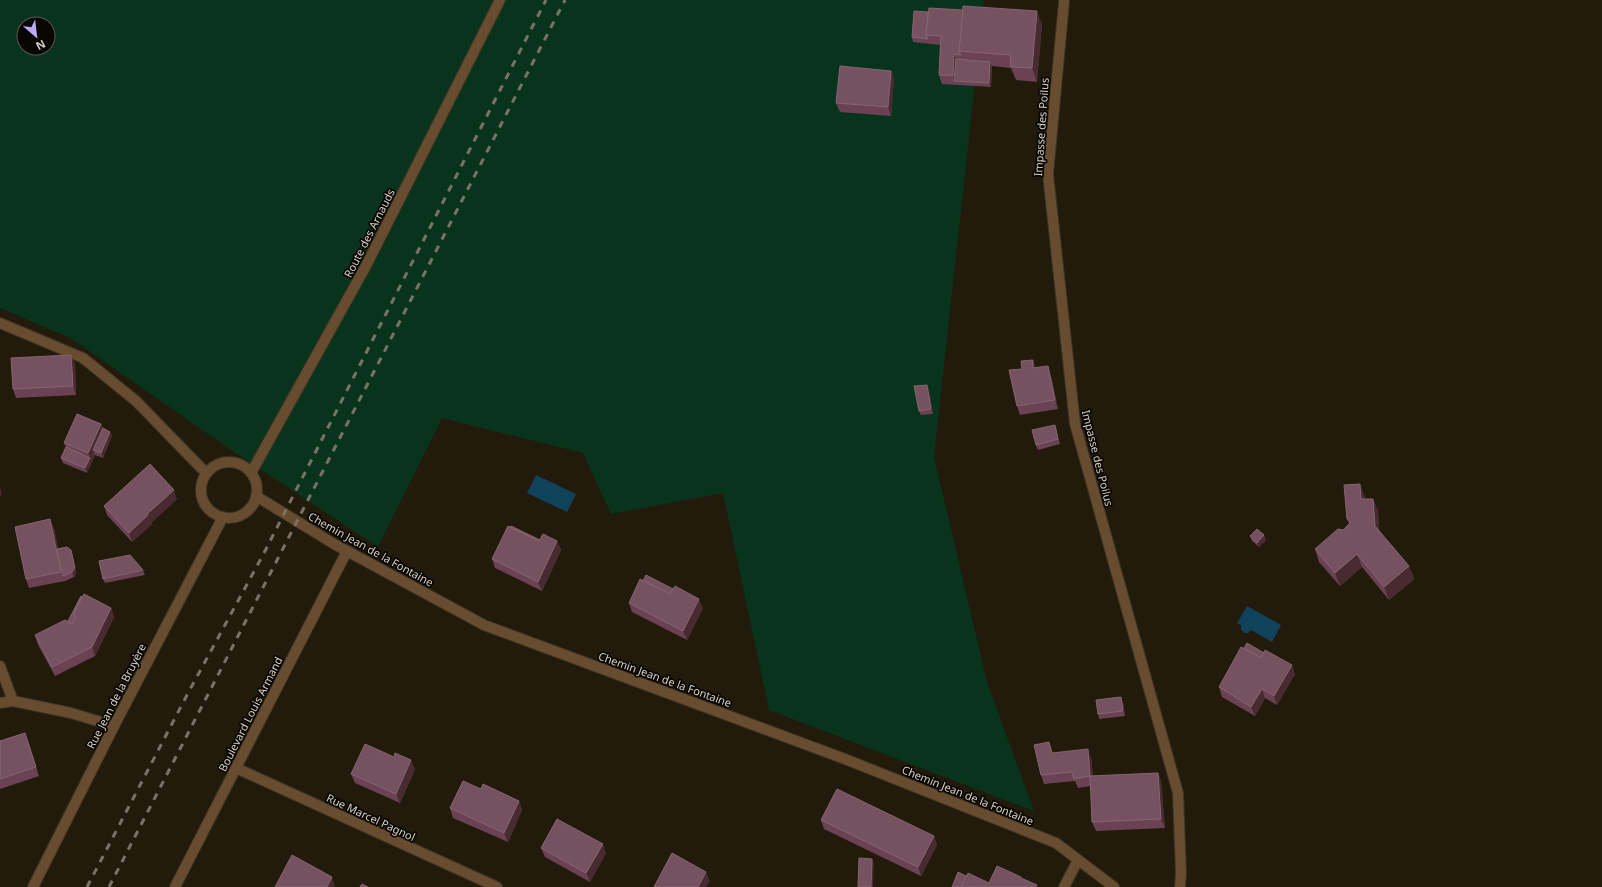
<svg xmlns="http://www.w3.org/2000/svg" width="1602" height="887" viewBox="0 0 1602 887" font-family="'Noto Sans',sans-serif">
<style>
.green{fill:#08341e;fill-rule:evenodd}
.water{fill:#10435b}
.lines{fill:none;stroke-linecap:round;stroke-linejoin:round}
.minor-casing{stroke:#3b3425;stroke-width:12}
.minor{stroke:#674c2f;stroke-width:10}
.rail{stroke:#7a7365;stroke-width:3;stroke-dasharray:7 7;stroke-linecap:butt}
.wall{fill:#6a4254}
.shaded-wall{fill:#482b31}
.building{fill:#765160;stroke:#856670}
.labels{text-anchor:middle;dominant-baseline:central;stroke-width:3.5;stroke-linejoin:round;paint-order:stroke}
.street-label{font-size:11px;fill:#d8d2c8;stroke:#090602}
</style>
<rect width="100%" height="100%" fill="#221a0a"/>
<path class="green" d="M0 0H984L934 457 987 682 1034 811 769 710 723 493 611 514 583 453 442 418 378 547 231 450 72 339 0 308ZM24 24H48V48H24Z"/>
<g class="water">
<polygon points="536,475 576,494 567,512 527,493"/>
<polygon points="1247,606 1281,625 1272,642 1251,630 1248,633 1244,633 1241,629 1241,625 1237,623"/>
</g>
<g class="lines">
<g class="minor-casing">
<g id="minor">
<polyline points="1064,2 1048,174 1075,424 1178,793 1181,873 1180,887"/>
<polyline points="0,323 83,358 136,401 206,473"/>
<circle cx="229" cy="490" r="28"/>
<polyline points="251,473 367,264 500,0"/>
<polyline points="256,496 334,544 484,625 845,759 1056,843 1114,887"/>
<polyline points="0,666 13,701"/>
<polyline points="0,703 13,701 71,713 114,726"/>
<polyline points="236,768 497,887"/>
<polyline points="33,887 114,726 223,517"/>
<polyline points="175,887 347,551"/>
<polyline points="1064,887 1078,860"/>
</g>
</g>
<use href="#minor" class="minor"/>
<g class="rail">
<polyline points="87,887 187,695 264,553 546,0"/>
<polyline points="109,887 565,0"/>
</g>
</g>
<g class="wall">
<polygon points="914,11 1042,24 1037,82 1016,80 1011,68 992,66 991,87 942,84 939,75 940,45 913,42 912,37"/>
<polygon points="891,71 894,80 891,116 840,112 836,103"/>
<polygon points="75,364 76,395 16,398 13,389"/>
<polygon points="1036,367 1051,376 1058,409 1020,415 1017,406"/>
<polygon points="929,390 933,414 921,415 919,411"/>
<polygon points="101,424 103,428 110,432 112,436 103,458 95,455 87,473 63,463 61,458 66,447 64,443"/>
<polygon points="1056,429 1060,444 1038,450 1036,445"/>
<polygon points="1365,497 1365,499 1373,499 1378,512 1379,531 1409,566 1414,579 1389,600 1362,567 1340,586 1319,562 1315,549 1343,530 1349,524 1347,519"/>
<polygon points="177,499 151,523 152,524 132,542 107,515 104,506"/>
<polygon points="54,528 58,549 71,550 72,554 76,573 74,577 65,581 29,588 26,579"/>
<polygon points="1264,535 1266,540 1259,547 1252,541 1250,536"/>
<polygon points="540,540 557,541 561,550 542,591 495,568 492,559"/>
<polygon points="143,570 145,575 105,583 103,579"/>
<polygon points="629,603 703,608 687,640 632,612"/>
<polygon points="111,608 114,617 95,656 55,676 38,645 35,635 68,621"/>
<polygon points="1295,674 1277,705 1265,698 1255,716 1222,697 1219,687"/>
<polygon points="1123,702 1125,716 1099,719 1098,714"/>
<polygon points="0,740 1,741 28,742 39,776 0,789"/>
<polygon points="1053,753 1091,758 1093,776 1158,773 1161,782 1165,828 1096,831 1092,822 1091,786 1078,788 1075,781 1044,784 1041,775"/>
<polygon points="415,769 400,803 355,783 351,774"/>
<polygon points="481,789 519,801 522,810 508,842 453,818 450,808"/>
<polygon points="821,820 934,836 937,845 921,876 824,829"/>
<polygon points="541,848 606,853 590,882 545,857"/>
</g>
<g class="shaded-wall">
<polygon points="1037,11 1042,24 1037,82 1032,68"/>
<polygon points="954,54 958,63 954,81 953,76"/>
<polygon points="990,62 992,66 991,87 989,83"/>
<polygon points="891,71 894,80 891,116 888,107"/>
<polygon points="71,355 75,364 76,395 73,386"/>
<polygon points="1033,360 1036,369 1033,368"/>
<polygon points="1048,366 1051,376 1058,409 1055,400"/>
<polygon points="927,385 929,390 933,414 931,409"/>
<polygon points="101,424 105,433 93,450 95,455 87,473 85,468 90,458 88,453"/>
<polygon points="110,432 112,436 103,458 101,453"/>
<polygon points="1360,484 1365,497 1366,513 1361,499"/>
<polygon points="0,488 2,493 0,497"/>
<polygon points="174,490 177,499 151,523 152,524 132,542 129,533 147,514"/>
<polygon points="1373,499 1378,512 1380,539 1375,526"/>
<polygon points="50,519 54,528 64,576 63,576 65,581 61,572"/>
<polygon points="1264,535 1266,540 1259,547 1257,543"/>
<polygon points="557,541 561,550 542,591 538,582"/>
<polygon points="71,550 72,554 76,573 74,577 72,572"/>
<polygon points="1357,554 1362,567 1340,586 1335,573"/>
<polygon points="1409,566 1414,579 1389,600 1384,587"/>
<polygon points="699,599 703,608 687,640 683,631"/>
<polygon points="111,608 114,617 95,656 92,647"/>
<polygon points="1292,665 1295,674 1277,705 1274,696"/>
<polygon points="1262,689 1265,698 1255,716 1251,707"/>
<polygon points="1121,697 1123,702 1125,716 1123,711"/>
<polygon points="1088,749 1091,758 1094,785 1090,776"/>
<polygon points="411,760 415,769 400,803 396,794"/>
<polygon points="1158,773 1161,782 1165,828 1161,819"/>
<polygon points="519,801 522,810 508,842 504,833"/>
<polygon points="934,836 937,845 921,876 918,867"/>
<polygon points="603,844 606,853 590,882 586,873"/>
<polygon points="872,859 874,864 873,887 871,887"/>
<polygon points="706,872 710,881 706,887 698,887"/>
<polygon points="332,877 335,887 327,887"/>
</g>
<g class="building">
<polygon points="963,6 1037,11 1032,68 1011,67 1010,55 959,51"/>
<polygon points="929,8 963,10 959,51 961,55 954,54 953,76 939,75 941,36 926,35"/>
<polygon points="914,11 928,12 926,35 928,39 912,37"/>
<polygon points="956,59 990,62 989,83 954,81"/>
<polygon points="840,66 891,71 888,107 836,103"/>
<polygon points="71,355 73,386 13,389 11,358"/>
<polygon points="1033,360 1033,368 1048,366 1055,400 1017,406 1009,370 1022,369 1021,361"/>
<polygon points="927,385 931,409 919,411 914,386"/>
<polygon points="77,414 101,424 88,453 64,443"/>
<polygon points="1055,425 1058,439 1036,445 1032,430"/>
<polygon points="103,428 110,432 101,453 93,450"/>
<polygon points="66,447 90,458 85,468 61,458"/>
<polygon points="150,464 174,490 147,514 148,515 129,533 104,506"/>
<polygon points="1360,484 1361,499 1373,499 1375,526 1409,566 1384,587 1357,554 1335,573 1315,549 1338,529 1343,530 1351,522 1347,519 1344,485"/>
<polygon points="50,519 61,572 26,579 15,527"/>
<polygon points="508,526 539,541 543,534 557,541 538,582 492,559"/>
<polygon points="511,526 540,540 539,541 510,527"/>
<polygon points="1257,529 1264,535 1257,543 1250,536"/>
<polygon points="67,547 71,550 75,568 72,572 63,576 57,549"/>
<polygon points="130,555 143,570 103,579 99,561"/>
<polygon points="646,575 673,589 670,594 643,581"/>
<polygon points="640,579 670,594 675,586 699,599 683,631 629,603"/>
<polygon points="84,594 111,608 92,647 52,667 35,635 65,620 72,624 75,618 74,613"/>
<polygon points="81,596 82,597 74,613 75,618 72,624 68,621"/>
<polygon points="1247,643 1264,653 1261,658 1244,648"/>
<polygon points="1241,647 1261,658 1265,650 1292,665 1274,696 1262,689 1251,707 1219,687"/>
<polygon points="1121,697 1123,711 1098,714 1096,700"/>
<polygon points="25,733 36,767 0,779 0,741"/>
<polygon points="1049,742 1052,753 1088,749 1090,776 1074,779 1072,772 1041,775 1034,745"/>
<polygon points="365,744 394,757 395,753 411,760 396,794 351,774"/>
<polygon points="1158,773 1161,819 1092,822 1090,776"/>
<polygon points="463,781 481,789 483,784 519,801 504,833 450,808"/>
<polygon points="837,789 934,836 918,867 821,820"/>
<polygon points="557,819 603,844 586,873 541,848"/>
<polygon points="672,853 706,872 698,887 654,887"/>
<polygon points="292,855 332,877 327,887 275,887"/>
<polygon points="859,858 872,859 871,887 858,887"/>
<polygon points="997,866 1021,877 1021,878 1037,885 1036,887 961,887 968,873 989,883"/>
<polygon points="958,872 966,876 961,887 952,887"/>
<polygon points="362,884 368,887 360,887"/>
</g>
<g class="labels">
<g class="street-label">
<text transform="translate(1041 127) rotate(-86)">Impasse des Poilus</text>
<text transform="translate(369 233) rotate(-63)">Route des Arnauds</text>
<text transform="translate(1098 458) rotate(76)">Impasse des Poilus</text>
<text transform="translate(371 549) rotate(29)">Chemin Jean de la Fontaine</text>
<text transform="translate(665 679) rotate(20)">Chemin Jean de la Fontaine</text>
<text transform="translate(116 696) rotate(-63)">Rue Jean de la Bruyère</text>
<text transform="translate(250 714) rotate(-63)">Boulevard Louis Armand</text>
<text transform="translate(968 795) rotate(22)">Chemin Jean de la Fontaine</text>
<text transform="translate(371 817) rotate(25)">Rue Marcel Pagnol</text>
</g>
</g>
<g transform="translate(36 36) rotate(152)"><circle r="19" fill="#090602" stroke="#5c5851"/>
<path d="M0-3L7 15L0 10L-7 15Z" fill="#bbaaf6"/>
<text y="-6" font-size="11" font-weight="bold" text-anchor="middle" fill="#d8d2c8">N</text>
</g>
</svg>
